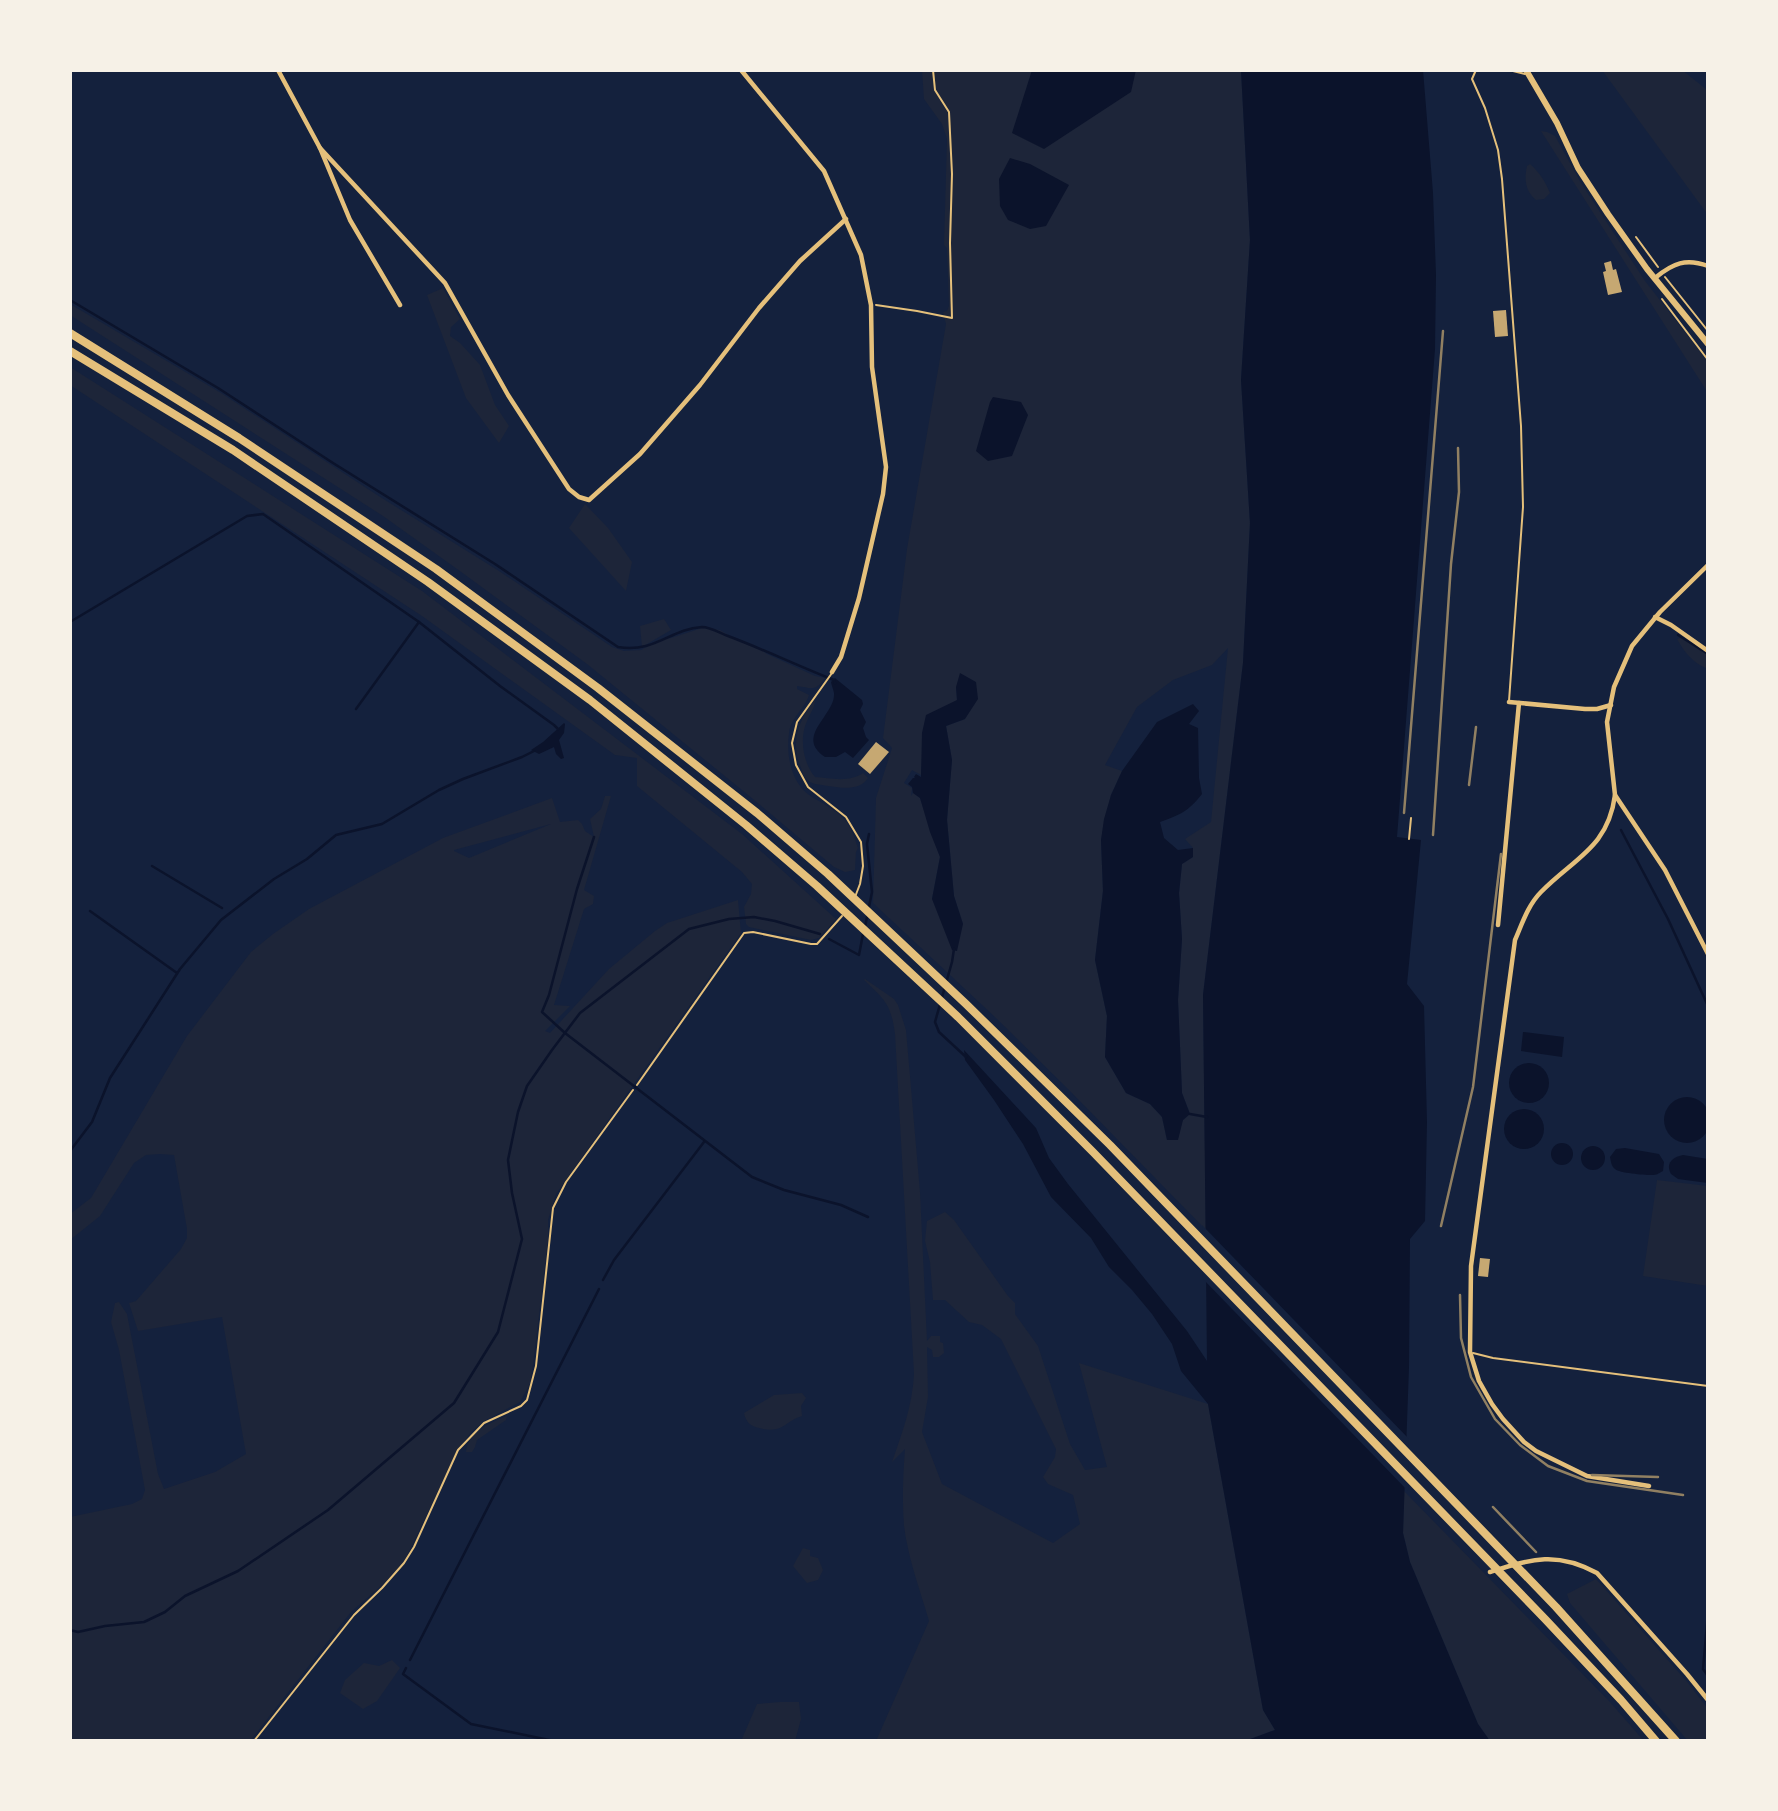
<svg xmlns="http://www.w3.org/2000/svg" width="1778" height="1811" viewBox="0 0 1778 1811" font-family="'Source Sans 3',sans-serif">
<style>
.green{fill:#1d2539;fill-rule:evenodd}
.water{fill:#0b132b}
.pier{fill:#14213d}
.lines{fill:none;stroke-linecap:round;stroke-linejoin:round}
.stream{stroke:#0b132b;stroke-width:2.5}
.building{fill:#c6a872}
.path{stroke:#e5c07b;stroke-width:2}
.service{stroke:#e5c07b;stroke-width:2}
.minor{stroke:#e5c07b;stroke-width:4.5}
.secondary{stroke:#e5c07b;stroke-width:6}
.motorway{stroke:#e5c07b;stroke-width:8}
.rail{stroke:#918062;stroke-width:2.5}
</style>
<rect width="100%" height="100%" fill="#14213d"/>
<g class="green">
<path d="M922 70H1241L1250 240 1241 380 1250 523 1243 663 1203 995 1206 1230 1068 1089 996 1018 873 903 876 798 892 748 883 738 907 549 946 324 943 312 947 311 949 306 947 248 944 245 947 139 942 124 924 99ZM1228 648 1211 822 1185 839 1193 848V857L1182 864 1179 893 1182 939 1178 1000 1182 1093 1190 1114 1183 1120 1167 1140 1162 1117 1150 1104 1126 1093 1105 1057 1107 1016 1095 960 1103 891 1101 840 1111 795 1122 771 1105 765 1137 707 1173 680 1212 665ZM956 687 965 719 946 726 952 760 947 820 954 896 963 924 932 899 940 857 920 798 913 793 911 796 912 788 904 783 912 770 921 775 923 744 922 733 957 700Z"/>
<polygon points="1602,70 1682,70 1707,90 1708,215"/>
<polygon points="1541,131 1547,132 1555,136 1581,183 1645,281 1708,362 1708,393"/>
<path d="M1530 164C1540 173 1545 181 1550 193L1544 199 1536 200C1525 191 1524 179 1527 166Z"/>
<polygon points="443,288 460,319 451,327 450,336 460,343 480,365 495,405 509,426 499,443 466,398 427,295"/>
<path d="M70 304 221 393 377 495 499 571 612 647 624 651 641 650 660 639 671 638 702 628 720 630 740 642 754 645 767 654 815 676 825 678C815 692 812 688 797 686V689L809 695C805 709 791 717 789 733 786 756 791 784 812 797 822 803 836 810 844 819 851 827 855 838 858 848L856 852 855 870 845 872 834 867 753 799 587 664 464 574 383 516 70 315Z"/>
<polygon points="70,367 422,591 742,834 836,919 819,938 811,940 749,927 746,924 744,907 751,894 752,884 742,872 637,786 637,758 615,755 422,616 70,385"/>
<polygon points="585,504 608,528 632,562 626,591 569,528"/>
<polygon points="664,619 671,630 642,647 640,626"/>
<path d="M1683 637C1691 641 1697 651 1707 653L1708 669C1694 664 1684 652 1677 639Z"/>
<path d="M815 700C815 708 810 713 807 721 799 738 803 763 815 777 830 778 849 783 863 773L868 778C858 794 832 786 815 784 807 782 803 776 801 768 790 742 798 721 815 700Z"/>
<path d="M605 796H611L584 890 594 896 593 904 584 909 554 1005 570 1006 545 1031 550 1033 609 969 655 931 667 923 738 900 741 933 556 1194 548 1220V1240L533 1365 530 1384 520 1402 484 1421 471 1432 458 1450 404 1562 383 1584 351 1612 250 1741H70V1517L132 1504 142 1499 145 1490 119 1350 111 1322 115 1303 119 1302 127 1314 158 1474 164 1489 215 1472 246 1454 222 1317 138 1331 129 1303 136 1301 181 1249 187 1238V1229L174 1155 160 1154 146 1155 134 1163 100 1216 70 1240V1214L91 1198 187 1036 251 952 273 934 309 909 443 838 552 798 560 822 578 820 582 824 585 831 594 837 590 819 601 809ZM551 824 469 858 454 851V850Z"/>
<path d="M865 979 894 999 898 1005 906 1030 920 1192 927 1341 931 1336H940V1342L943 1343 944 1353 939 1357H933L932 1350 927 1347 928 1397 922 1432 942 1484 1053 1543 1080 1524 1073 1495 1048 1484 1043 1477 1055 1457 1056 1449 1001 1339 982 1325 969 1322 945 1300H933L930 1262 925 1241 927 1221 945 1212 954 1220 1008 1296 1015 1303V1314L1038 1346 1070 1444 1085 1470 1107 1467 1079 1363 1208 1404 1263 1710 1275 1730 1245 1741H876L929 1621C920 1590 908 1558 904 1526 902 1500 903 1475 905 1449L892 1462C903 1430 912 1407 914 1374L895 1034C891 1004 885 1000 864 980Z"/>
<polygon points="1657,1180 1708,1186 1708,1286 1643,1276"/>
<path d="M802 1393 806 1398 801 1406 802 1416C783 1422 784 1434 759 1428 750 1426 746 1422 744 1413L774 1395Z"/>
<path d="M507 1416 506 1420 477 1440 475 1447 472 1452H466C468 1431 490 1423 507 1416Z"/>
<polygon points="1404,1491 1610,1702 1644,1741 1490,1741 1478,1724 1410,1562 1403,1533"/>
<polygon points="803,1548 810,1550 810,1556 818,1558 823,1570 818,1580 807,1583 793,1566"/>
<polygon points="1596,1579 1688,1683 1708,1709 1708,1741 1688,1741 1570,1603 1567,1594"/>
<polygon points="392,1660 400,1668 377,1701 363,1709 340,1693 345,1680 364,1663 379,1666"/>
<polygon points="780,1702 799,1702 801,1719 795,1741 741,1741 757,1704"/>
</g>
<g class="water">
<polygon points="1032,70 1136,70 1131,92 1044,149 1012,133"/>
<polygon points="1241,70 1423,70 1433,193 1436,275 1435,349 1397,837 1421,840 1407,984 1424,1006 1427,1122 1425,1221 1410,1239 1409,1367 1403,1533 1410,1562 1478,1724 1490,1741 1245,1741 1275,1730 1263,1710 1208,1404 1181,1371 1172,1344 1152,1314 1132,1290 1109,1267 1091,1238 1051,1197 1023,1144 994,1100 965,1060 964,1050 1036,1128 1049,1158 1068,1184 1187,1331 1207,1361 1203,995 1243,663 1250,523 1241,380 1250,240"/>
<polygon points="1010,158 1030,164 1069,185 1046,226 1030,229 1008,220 1000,206 999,179"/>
<polygon points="993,397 1021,402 1028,415 1012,456 988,461 976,451 990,402"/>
<polygon points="960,673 976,682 978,699 965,719 946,726 952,760 947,820 954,896 963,924 957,951 952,950 932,899 940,857 930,832 920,798 913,793 912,787 908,784 913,778 915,778 914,777 916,774 921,777 922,733 926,715 957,700 956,687"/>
<path d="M835 678 862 700 863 704 860 710 866 722 863 728 866 737 869 740 853 758 845 752 836 757H825C794 736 836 715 834 693 834 692 831 683 831 682Z"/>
<path d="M1193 704 1199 711 1189 724 1198 728 1199 778 1202 794C1189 811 1180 815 1160 822L1164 838 1178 850 1193 848V857L1182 864 1179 893 1182 939 1178 1000 1182 1093 1190 1114 1183 1120 1178 1140H1167L1162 1117 1150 1104 1126 1093 1105 1057 1107 1016 1095 960 1103 891 1101 840 1104 819 1111 795 1122 771 1157 722Z"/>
<polygon points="564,723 565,724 564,733 559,740 564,758 561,759 556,754 554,747 539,754 531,750 543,742"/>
<polygon points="1523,1032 1564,1037 1562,1057 1521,1051"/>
<circle cx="1529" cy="1083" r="20"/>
<circle cx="1687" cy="1120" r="23"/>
<circle cx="1524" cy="1129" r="20"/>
<circle cx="1562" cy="1154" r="11"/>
<circle cx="1593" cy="1158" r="12"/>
<path d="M1625 1148 1659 1154 1664 1162 1663 1171C1657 1174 1658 1175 1651 1175 1644 1175 1619 1173 1615 1169 1611 1166 1611 1161 1610 1157L1616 1149Z"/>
<path d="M1683 1155 1708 1159V1183L1678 1179 1671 1174C1665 1163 1673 1157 1683 1155Z"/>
</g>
<polygon class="pier" points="1202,1225 1409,1439 1408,1491 1203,1279"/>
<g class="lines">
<g class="stream">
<path d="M70 300 218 388 333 463 495 564 618 647C656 653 670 629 702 627 710 627 720 633 728 636 763 649 798 666 834 680L835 683"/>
<polyline points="70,622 247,516 263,514 419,622 500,686 554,725 558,729"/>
<polyline points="1678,635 1708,654"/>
<polyline points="356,709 419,622"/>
<polyline points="1621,830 1668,919 1708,1006"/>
<polyline points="594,837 577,889 549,995 542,1012 565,1033 752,1177 784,1190 841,1205 868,1217"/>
<polyline points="152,866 222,908"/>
<polyline points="90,911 177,973"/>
<polyline points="865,927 872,892 867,844 869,834"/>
<polyline points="829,939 859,955 863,934"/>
<polyline points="954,949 952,962 935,1022 939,1032 966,1057"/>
<polyline points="1190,1114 1207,1117"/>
<polyline points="70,1151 92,1122 110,1078 180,969 221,920 274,879 307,859 336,835 382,824 439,790 463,779 522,757 534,751"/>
<polyline points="603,1280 614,1260 704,1142"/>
<polyline points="1708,1613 1703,1669 1708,1676"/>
<polyline points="70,1630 78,1632 105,1626 144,1622 165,1612 185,1596 238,1571 328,1510 454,1403 498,1332 522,1239 512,1193 508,1160 518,1112 527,1086 552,1050 580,1013 689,929 729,919 754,917 775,921 820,934"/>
<polyline points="410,1660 599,1289"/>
<polyline points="406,1668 403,1674 471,1724 554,1741"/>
</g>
</g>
<g class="building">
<polygon points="1611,261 1613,270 1616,269 1622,292 1608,295 1603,272 1606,271 1604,263"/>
<polygon points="1506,310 1508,336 1495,337 1493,311"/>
<polygon points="876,742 889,752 870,774 858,764"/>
<polygon points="1480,1258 1490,1259 1488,1277 1478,1276"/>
</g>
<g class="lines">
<g class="path">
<polyline points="1636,237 1658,267"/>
<polyline points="1665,277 1708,331"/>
<polyline points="1662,299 1708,360"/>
<polyline points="876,305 917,311 952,318 950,243 952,174 949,112 935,90 933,70"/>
</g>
<g class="service">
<polyline points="1476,70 1472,79 1485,108 1498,150 1502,179 1521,426 1523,507 1509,701"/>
<polyline points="1509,70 1525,74"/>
<polyline points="832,673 797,722 792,743 796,765 808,787 846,817 861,842 863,866 860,884 855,897"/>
<polyline points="1409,839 1411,818"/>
<polyline points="637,1085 744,933 753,932 811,944 817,944 842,916"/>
<polyline points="1473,1353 1493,1358 1708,1386"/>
<polyline points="254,1741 354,1615 382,1588 404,1563 414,1547 458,1450 484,1423 521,1406 527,1400 536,1366 553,1208 566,1182 633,1090"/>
</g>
<g class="minor">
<polyline points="278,70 320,148 350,220 400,305"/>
<polyline points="741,70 824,171 861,255 871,305 872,367 886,467 883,494 859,598 841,657 832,672"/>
<polyline points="320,148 445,283 508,395 569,489 579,497 589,500 640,454 700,385 759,308 800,261 846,219"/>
<path d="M1655 278C1673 263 1686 258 1708 266"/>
<polyline points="1708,565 1660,612 1632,646 1614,687 1607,722 1615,795 1665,870 1708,954"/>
<polyline points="1655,617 1671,625 1708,651"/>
<polyline points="1509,702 1585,709 1597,709 1611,705"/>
<path d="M1615 795C1608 848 1574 858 1541 892 1528 905 1522 924 1515 940L1471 1266 1470 1352 1479 1381 1492 1404 1503 1419 1524 1442 1536 1451 1587 1476 1649 1486"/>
<polyline points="1498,925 1519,703"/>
<path d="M1490 1572C1532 1559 1556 1551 1597 1573L1687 1674 1708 1700"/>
</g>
<polyline class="secondary" points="1526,70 1557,123 1578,168 1608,214 1647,269 1708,344"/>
<g class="motorway">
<polyline points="70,333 239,438 436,569 598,688 757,813 828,874 966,1004 1110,1145 1556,1607 1676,1741"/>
<polyline points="70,351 233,450 428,582 590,700 746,825 817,886 958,1017 1093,1152 1545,1619 1621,1700 1656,1741"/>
</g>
<g class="rail">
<polyline points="1469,785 1476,727"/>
<polyline points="1404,813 1443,331"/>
<polyline points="1433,835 1451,564 1459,492 1458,448"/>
<polyline points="1441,1226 1473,1087 1501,854"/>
<polyline points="1460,1295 1461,1338 1471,1377 1495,1419 1520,1445 1548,1466 1587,1481 1683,1495"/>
<polyline points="1592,1475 1658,1477"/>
<polyline points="1493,1507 1536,1552"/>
</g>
</g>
<rect width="1778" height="1811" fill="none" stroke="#f6f1e7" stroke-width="144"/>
</svg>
